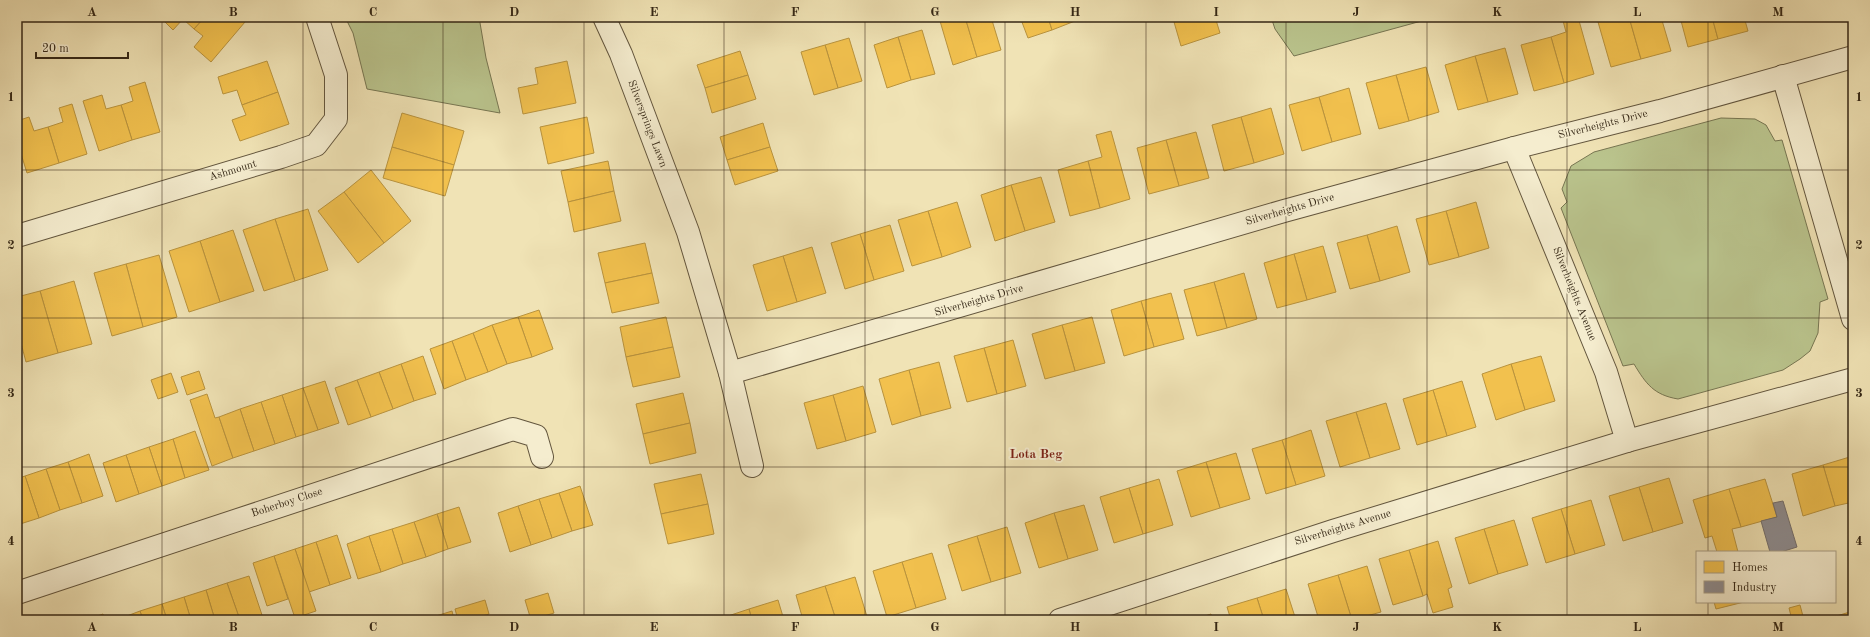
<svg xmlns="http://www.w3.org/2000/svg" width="1870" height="637" viewBox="0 0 1870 637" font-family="'Old Standard TT',serif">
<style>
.green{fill:#bac48d;stroke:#777652}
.homes{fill:#f2c14e;stroke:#b9933d}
.industry{fill:#8d8d92;stroke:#726e6d}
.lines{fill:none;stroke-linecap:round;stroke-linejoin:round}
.minor-casing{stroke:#63563e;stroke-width:24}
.minor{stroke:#f5edcf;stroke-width:22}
.grid{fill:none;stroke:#342716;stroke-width:1;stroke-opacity:0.55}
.labels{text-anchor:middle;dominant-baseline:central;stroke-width:4;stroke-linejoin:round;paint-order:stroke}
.street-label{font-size:11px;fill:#342716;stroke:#f5edcf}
.quarter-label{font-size:13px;font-weight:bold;fill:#7a1f14;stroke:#f5edcf}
.neatline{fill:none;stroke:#342716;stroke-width:1.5}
.grid-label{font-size:13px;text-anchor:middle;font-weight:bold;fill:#342716}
</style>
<rect width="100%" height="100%" fill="#f0e3b5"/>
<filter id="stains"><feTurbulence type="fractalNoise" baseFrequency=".005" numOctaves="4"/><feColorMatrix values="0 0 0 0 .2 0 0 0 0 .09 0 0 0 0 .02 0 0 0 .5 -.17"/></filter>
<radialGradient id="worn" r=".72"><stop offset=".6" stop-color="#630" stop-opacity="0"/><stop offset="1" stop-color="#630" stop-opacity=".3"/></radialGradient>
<g class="green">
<polygon points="345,17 479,17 486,58 500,113 367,89 353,33"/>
<polygon points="1271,17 1436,17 1294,56 1275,29"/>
<path d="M1721 118 1755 119 1766 125 1775 141 1782 140 1828 299 1820 302 1818 333 1810 351 1800 359 1783 370 1678 399C1654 395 1646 384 1634 364L1623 366 1561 208 1567 202 1562 189 1571 166 1594 152Z"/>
</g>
<g class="homes">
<polygon points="160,17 205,17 194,29 183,19 173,30"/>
<polygon points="205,17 239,17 245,22 211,62 194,47 203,36 194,29"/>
<polygon points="954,17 965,17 977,57 953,65 940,21"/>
<polygon points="965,17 991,17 1001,50 977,57"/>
<polygon points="1020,17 1048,17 1052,30 1028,38"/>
<polygon points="1048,17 1073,17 1075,21 1052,30"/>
<polygon points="1172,17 1190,17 1174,22"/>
<polygon points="1190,17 1215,17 1220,33 1181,46 1174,22"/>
<polygon points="1562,17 1578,17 1594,74 1564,83 1551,37 1566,32"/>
<polygon points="1615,17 1629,17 1641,59 1611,67 1598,22"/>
<polygon points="1629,17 1661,17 1671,51 1641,59"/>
<polygon points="1680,17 1712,17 1718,39 1688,47"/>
<polygon points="1712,17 1744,17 1748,31 1718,39"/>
<polygon points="1763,17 1778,17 1764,21"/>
<polygon points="922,30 935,74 911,80 898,37"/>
<polygon points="898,37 911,80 887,88 874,45"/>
<polygon points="1551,37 1564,83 1534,91 1521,45"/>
<polygon points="849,38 862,81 838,88 825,45"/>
<polygon points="825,45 838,88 814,95 801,52"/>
<polygon points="1505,48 1518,94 1488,102 1475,56"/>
<polygon points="740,51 748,75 705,88 697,65"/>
<polygon points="1475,56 1488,102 1458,110 1445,65"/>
<polygon points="267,61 278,92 242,105 237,90 223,94 218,77"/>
<polygon points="567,61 576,103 523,114 518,88 538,84 535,68"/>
<polygon points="1426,67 1439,112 1409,121 1396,75"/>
<polygon points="748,75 756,99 712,113 705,88"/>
<polygon points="1396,75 1409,121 1379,129 1366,83"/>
<polygon points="145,82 160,132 132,140 121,105 133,101 129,87"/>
<polygon points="1349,88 1361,134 1332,142 1319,97"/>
<polygon points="278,92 289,124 240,141 232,120 246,115 242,105"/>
<polygon points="102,95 106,109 121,105 132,140 99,151 83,101"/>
<polygon points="1319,97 1332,142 1302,151 1289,105"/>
<polygon points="72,104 87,154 59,163 48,127 63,122 59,108"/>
<polygon points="1271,108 1284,154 1254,163 1241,117"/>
<polygon points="402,113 464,131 454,165 392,147"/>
<polygon points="29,117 34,131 48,127 59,163 27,173 17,141 17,121"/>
<polygon points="587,117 594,153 548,164 540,127"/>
<polygon points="1241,117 1254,163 1224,171 1212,125"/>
<polygon points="763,123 770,147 727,160 720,137"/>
<polygon points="1111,131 1130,199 1100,208 1088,161 1102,157 1096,135"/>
<polygon points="1196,132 1209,178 1179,186 1166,140"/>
<polygon points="1166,140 1179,186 1149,194 1137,148"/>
<polygon points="392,147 454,165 445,196 383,178"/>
<polygon points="770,147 778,171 735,185 727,160"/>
<polygon points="608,161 614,191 568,202 561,171"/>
<polygon points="1088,161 1100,208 1070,216 1058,170"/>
<polygon points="371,170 411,221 384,243 344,192"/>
<polygon points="1041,177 1055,222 1025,231 1011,185"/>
<polygon points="1011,185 1025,231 995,241 981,195"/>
<polygon points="614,191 621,221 574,232 568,202"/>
<polygon points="344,192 384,243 358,263 318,211"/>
<polygon points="957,202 971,247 942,257 928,211"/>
<polygon points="1476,202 1489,248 1459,257 1446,211"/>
<polygon points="308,209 328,270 295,281 275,219"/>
<polygon points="928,211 942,257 912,266 898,220"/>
<polygon points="1446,211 1459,257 1429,265 1416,219"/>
<polygon points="275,219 295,281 264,291 243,230"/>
<polygon points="890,225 904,271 874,280 860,234"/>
<polygon points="1397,226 1410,272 1380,281 1367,235"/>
<polygon points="233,230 254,291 220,302 200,241"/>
<polygon points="860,234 874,280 845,289 831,243"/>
<polygon points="1367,235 1380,281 1350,289 1337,243"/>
<polygon points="200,241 220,302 189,312 169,251"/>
<polygon points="645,243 652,273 605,283 598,253"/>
<polygon points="1323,246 1336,292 1307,300 1294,254"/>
<polygon points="812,247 826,293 797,302 783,256"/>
<polygon points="1294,254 1307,300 1277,308 1264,263"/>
<polygon points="159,255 177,317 143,327 126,264"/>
<polygon points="783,256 797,302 767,311 753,265"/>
<polygon points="126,264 143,327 112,336 94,273"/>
<polygon points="652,273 659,303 612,313 605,283"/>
<polygon points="1244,273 1257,319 1227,328 1214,282"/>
<polygon points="74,281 92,344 58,353 40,291"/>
<polygon points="1214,282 1227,328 1197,336 1184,290"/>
<polygon points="40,291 58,353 26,362 17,328 17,297"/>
<polygon points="1171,293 1184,339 1154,347 1141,301"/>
<polygon points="1141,301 1154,347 1124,356 1111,310"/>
<polygon points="539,310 553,349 532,357 518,317"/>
<polygon points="518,317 532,357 507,364 492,325"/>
<polygon points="666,317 673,347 626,357 620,327"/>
<polygon points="1092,317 1105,363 1075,371 1062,325"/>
<polygon points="492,325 507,364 488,372 473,333"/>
<polygon points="1062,325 1075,371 1045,379 1032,334"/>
<polygon points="473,333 488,372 466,380 452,341"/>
<polygon points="1013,340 1026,386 997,394 984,348"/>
<polygon points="452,341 466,380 444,389 430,349"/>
<polygon points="673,347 680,377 633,387 626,357"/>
<polygon points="984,348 997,394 967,402 954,356"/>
<polygon points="423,356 436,394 414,401 401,364"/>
<polygon points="1541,356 1555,401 1525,410 1511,364"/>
<polygon points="939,362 951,408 921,416 909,370"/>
<polygon points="401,364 414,401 393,409 379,372"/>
<polygon points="1511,364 1525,410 1496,420 1482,374"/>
<polygon points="909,370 921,416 892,425 879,379"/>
<polygon points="199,371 205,389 187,395 181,377"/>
<polygon points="379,372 393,409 371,417 357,380"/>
<polygon points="171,373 178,392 158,399 151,380"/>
<polygon points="357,380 371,417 348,425 335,388"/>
<polygon points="325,381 339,423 318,430 303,388"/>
<polygon points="1462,381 1476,427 1447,436 1433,390"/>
<polygon points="863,386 876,432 846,441 833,395"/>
<polygon points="303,388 318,430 296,437 282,395"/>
<polygon points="1433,390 1447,436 1417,445 1403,399"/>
<polygon points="683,393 690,423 643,434 636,404"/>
<polygon points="207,394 215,418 219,417 233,458 212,466 190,400"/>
<polygon points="282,395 296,437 275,444 261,402"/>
<polygon points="833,395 846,441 817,449 804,403"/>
<polygon points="261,402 275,444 254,451 240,409"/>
<polygon points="1386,403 1400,449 1370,458 1356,412"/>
<polygon points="240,409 254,451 233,458 219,417"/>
<polygon points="1356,412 1370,458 1340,467 1326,421"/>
<polygon points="690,423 696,453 650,464 643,434"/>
<polygon points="1311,430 1325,476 1296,485 1282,440"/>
<polygon points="195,431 209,470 185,478 173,439"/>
<polygon points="173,439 185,478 162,486 149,447"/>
<polygon points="1282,440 1296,485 1266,494 1252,449"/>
<polygon points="149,447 162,486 139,494 126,455"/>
<polygon points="1236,453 1250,499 1220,508 1206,462"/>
<polygon points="89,454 103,496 82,503 68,462"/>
<polygon points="126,455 139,494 116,502 103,463"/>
<polygon points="1853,456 1853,502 1835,506 1823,465"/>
<polygon points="68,462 82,503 60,510 46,469"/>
<polygon points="1206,462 1220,508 1191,517 1177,471"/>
<polygon points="1823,465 1835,506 1803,516 1792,474"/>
<polygon points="46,469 60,510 39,518 25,476"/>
<polygon points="701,474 708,504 661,514 654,484"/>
<polygon points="25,476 39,518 17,525 17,479"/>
<polygon points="1669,478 1683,523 1653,532 1639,487"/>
<polygon points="1159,479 1173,525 1143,534 1129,488"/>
<polygon points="1765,479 1777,517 1741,527 1729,489"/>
<polygon points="580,486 593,525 572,531 559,493"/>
<polygon points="1639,487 1653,532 1623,541 1609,496"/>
<polygon points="1129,488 1143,534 1114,543 1100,497"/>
<polygon points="1729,489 1741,527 1732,529 1738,552 1717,552 1712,536 1705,538 1693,500"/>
<polygon points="559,493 572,531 552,538 539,499"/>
<polygon points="539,499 552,538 531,545 518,506"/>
<polygon points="1591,500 1605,545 1575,554 1561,509"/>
<polygon points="708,504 714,534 668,544 661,514"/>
<polygon points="1084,505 1098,550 1068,559 1054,513"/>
<polygon points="518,506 531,545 510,552 498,513"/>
<polygon points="459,507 471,542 448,549 437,514"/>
<polygon points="1561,509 1575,554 1546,563 1532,518"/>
<polygon points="1054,513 1068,559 1039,568 1025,523"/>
<polygon points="437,514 448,549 426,557 414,522"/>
<polygon points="1514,520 1528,565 1498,574 1484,529"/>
<polygon points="414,522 426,557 403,564 392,529"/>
<polygon points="1007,527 1021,573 991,582 977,536"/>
<polygon points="392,529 403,564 381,572 369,536"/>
<polygon points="1484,529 1498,574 1469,584 1455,538"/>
<polygon points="337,535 351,578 330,585 316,542"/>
<polygon points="369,536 381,572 358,579 347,544"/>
<polygon points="977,536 991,582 962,591 948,545"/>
<polygon points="1438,541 1452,587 1448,589 1453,607 1433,613 1427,594 1423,596 1409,550"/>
<polygon points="316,542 330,585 309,592 295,549"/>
<polygon points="295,549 316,611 295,618 274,556"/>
<polygon points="1409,550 1423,596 1393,605 1379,559"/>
<polygon points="932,553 946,599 916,608 902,562"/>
<polygon points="274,556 288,599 267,606 253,563"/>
<polygon points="902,562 916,608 887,617 873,571"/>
<polygon points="1367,566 1381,612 1352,620 1338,575"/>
<polygon points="1338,575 1352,620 1319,620 1308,584"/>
<polygon points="249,576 262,615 247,620 240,620 227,583"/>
<polygon points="855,577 868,620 836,620 825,586"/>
<polygon points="227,583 240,620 215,620 206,590"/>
<polygon points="825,586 836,620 803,620 796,595"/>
<polygon points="1286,589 1296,620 1264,620 1257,598"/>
<polygon points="206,590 215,620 191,620 184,597"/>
<polygon points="548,593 554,613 531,620 525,600"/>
<polygon points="184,597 191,620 167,620 162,604"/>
<polygon points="1257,598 1264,620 1231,620 1227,607"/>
<polygon points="485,600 489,614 470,620 458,620 455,609"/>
<polygon points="778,600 784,620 752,620 749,609"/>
<polygon points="1714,602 1744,602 1716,609"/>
<polygon points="162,604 167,620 143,620 140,611"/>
<polygon points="1800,605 1804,620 1792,620 1789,608"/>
<polygon points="749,609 752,620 720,620 719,619"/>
<polygon points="140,611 143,620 119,620 119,619"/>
<polygon points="452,611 454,619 434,620 433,617"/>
<polygon points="1853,611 1853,620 1831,620 1830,618"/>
<polygon points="103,614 105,620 86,620"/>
<polygon points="1211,614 1213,620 1192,620"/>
</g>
<polygon class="industry" points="1783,501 1797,547 1781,552 1770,552 1761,521 1777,517 1773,503"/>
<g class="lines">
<g class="minor-casing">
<g id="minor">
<polyline points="604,17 621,54 688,232 730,373 752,466"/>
<polyline points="1783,76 1853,319"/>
<polyline points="1514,148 1606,372 1627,441"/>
<polyline points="17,236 281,157 316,145 336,119 336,75 317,17"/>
<polyline points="730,373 1284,211 1514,148 1660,111 1853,57"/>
<polyline points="17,593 513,429 536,436 542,457"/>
<polyline points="1060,620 1333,531 1627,441 1853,379"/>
</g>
</g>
<use href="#minor" class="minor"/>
</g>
<path class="grid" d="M162 17V620M303 17V620M443 17V620M584 17V620M724 17V620M865 17V620M1005 17V620M1146 17V620M1286 17V620M1427 17V620M1567 17V620M1708 17V552M17 170H1853M17 318H1853M17 467H1853M1708 602V620"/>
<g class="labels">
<g class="street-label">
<text transform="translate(647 124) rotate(69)">Silversprings Lawn</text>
<text transform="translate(1603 125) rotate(-14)">Silverheights Drive</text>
<text transform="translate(233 171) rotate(-17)">Ashmount</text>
<text transform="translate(1290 210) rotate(-16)">Silverheights Drive</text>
<text transform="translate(1574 294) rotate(68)">Silverheights Avenue</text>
<text transform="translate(979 301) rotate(-16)">Silverheights Drive</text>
<text transform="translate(287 503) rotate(-18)">Boherboy Close</text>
<text transform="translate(1343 528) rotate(-17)">Silverheights Avenue</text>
</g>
<g class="quarter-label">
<text x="1036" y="454">Lota Beg</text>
</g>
</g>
<rect width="1870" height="637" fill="none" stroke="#f0e3b5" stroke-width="44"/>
<rect x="1696" y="551" width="140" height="52" fill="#f5edcf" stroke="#a89e85"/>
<rect x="1704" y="561" width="20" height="12" fill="#f2c14e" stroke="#a89e85"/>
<text x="1732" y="571" font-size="12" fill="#342716">Homes</text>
<rect x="1704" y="581" width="20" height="12" fill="#8d8d92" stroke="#a89e85"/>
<text x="1732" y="591" font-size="12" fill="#342716">Industry</text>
<path d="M36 52v6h92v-6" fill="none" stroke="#342716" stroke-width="2"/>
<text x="42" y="52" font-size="12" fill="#342716" stroke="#f5edcf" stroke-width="3" paint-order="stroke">20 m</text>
<rect x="22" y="22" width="1826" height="593" class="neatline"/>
<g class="grid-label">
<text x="92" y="16">A</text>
<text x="233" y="16">B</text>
<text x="373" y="16">C</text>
<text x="514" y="16">D</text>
<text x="654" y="16">E</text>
<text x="795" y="16">F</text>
<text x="935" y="16">G</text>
<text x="1075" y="16">H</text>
<text x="1216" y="16">I</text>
<text x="1356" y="16">J</text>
<text x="1497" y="16">K</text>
<text x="1637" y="16">L</text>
<text x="1778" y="16">M</text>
<text x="11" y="101">1</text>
<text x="1859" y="101">1</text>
<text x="11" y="249">2</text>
<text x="1859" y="249">2</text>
<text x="11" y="397">3</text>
<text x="1859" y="397">3</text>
<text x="11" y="545">4</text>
<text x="1859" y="545">4</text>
<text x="92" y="631">A</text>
<text x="233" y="631">B</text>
<text x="373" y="631">C</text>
<text x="514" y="631">D</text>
<text x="654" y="631">E</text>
<text x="795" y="631">F</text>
<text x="935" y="631">G</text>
<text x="1075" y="631">H</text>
<text x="1216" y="631">I</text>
<text x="1356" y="631">J</text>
<text x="1497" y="631">K</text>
<text x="1637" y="631">L</text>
<text x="1778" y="631">M</text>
</g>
<rect width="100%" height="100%" filter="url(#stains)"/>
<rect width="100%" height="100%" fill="url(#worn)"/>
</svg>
